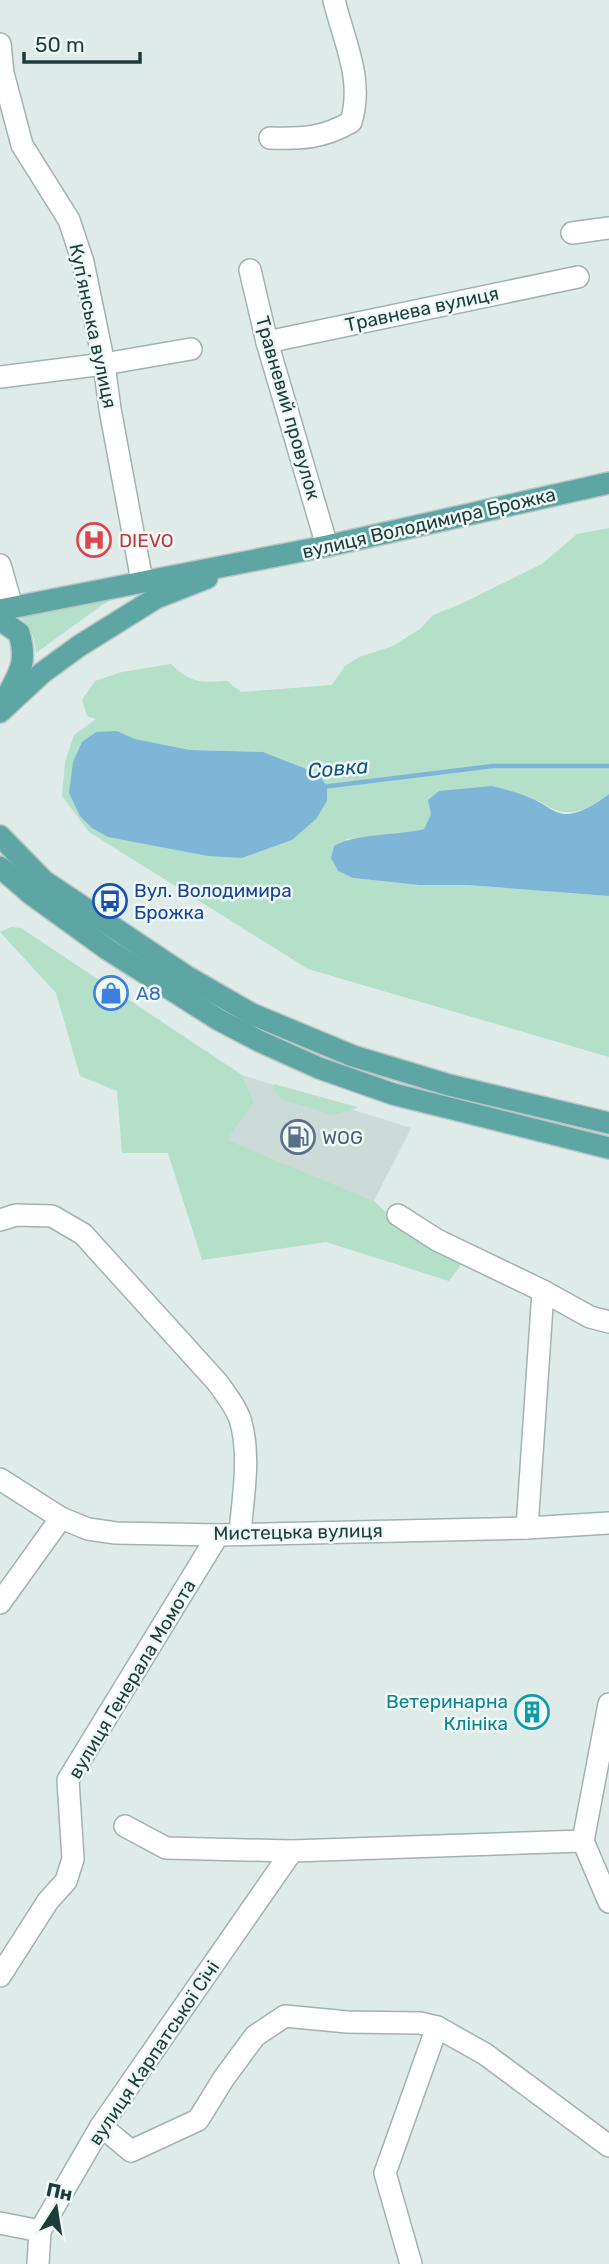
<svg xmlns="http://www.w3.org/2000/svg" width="609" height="2264" viewBox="0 0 609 2264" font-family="Rubik,sans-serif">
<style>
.built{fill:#ccdbd8}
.green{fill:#b4dfc9;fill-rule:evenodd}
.water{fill:#7fb6d8}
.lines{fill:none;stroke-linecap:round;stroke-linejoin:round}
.stream{stroke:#7fb6d8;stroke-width:4.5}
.minor-casing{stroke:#a0b3b1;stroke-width:24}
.major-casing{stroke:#bbc5c4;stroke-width:24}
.minor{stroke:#fff;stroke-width:21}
.major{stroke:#5da6a4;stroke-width:21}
.labels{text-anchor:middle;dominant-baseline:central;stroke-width:5;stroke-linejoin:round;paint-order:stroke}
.street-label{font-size:19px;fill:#1d3d3b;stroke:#eef8f5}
.health-label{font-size:19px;fill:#be3a42;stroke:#eef8f5;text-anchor:start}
.transit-label{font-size:19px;fill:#164399;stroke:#eef8f5;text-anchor:start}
.shop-label{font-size:19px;fill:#366cbe;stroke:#eef8f5;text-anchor:start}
.service-label{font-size:19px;fill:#4e5e75;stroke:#eef8f5;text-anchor:start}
.culture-label{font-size:19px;fill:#0d838f;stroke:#eef8f5;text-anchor:end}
.water-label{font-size:21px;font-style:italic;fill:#12547f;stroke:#eef8f5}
</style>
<rect width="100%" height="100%" fill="#deebe8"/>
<polygon class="built" points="242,1075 411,1128 374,1201 226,1140 254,1102"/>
<g class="green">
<path d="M609 528V794C582 813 567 820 539 801L431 814 424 829 404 834 346 839 353 878 419 885H467L609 896V1057L308 969 89 832 62 796 65 762 74 735 96 719 87 716 82 700 95 681 122 672 171 664C191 683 200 683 227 681L241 692 332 685 345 666 359 657 393 646 420 629 433 615 463 603 542 564 577 534ZM117 731 135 739 190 750 263 752 304 768 321 777 292 840 242 858 108 837Z"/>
<path d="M140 583 102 605 36 653C35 634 29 625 15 612Z"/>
<polygon points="11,927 21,928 242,1075 254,1102 227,1140 374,1201 398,1224 463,1262 449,1281 326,1242 202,1260 168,1153 122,1153 117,1091 80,1076 56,993 0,932"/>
<polygon points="274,1084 357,1107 357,1108 332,1115 282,1099 273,1090"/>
</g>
<g class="water">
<polygon points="117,731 135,739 190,750 263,752 304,768 321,777 327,787 327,801 316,819 292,840 242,858 208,856 108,837 92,828 80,816 69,793 73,762 82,742 96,732"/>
<path d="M492 786C508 790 524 794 539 802 547 806 554 813 564 814 579 815 597 803 609 794V896L467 885H419L353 878 338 871 331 858 334 846C356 833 397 836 424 829L431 814 428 800 439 791Z"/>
</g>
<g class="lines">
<polyline class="stream" points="322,787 493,766 609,766"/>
<g class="minor-casing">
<g id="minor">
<polyline points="0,44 3,73 22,145 69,220 83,262 104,364 110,409 142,581"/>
<path d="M270 138C303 139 323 138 351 122 364 79 344 42 334 0"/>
<polyline points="572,233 609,228"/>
<polyline points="250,270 267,342 327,546"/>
<polyline points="267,342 578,277"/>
<polyline points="0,377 104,364 191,349"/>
<polyline points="0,565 12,607"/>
<polyline points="398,1215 437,1240 543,1291 590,1317 609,1322"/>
<path d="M0 1220 16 1215 52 1216 83 1234 217 1382C225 1393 235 1405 240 1419 251 1455 243 1496 240 1533"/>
<polyline points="0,1479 61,1518 88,1529 116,1533 218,1535 527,1528 609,1523"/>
<polyline points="527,1528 543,1291"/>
<polyline points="0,1603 61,1518"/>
<polyline points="125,1826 166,1848 292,1851 583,1841"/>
<polyline points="583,1841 609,1704"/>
<polyline points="583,1841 609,1902"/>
<polyline points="0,1976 48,1901 66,1881 73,1859 68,1780 218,1535"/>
<polyline points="101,2126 131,2151 198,2120 224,2078 255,2036 285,2016 347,2022 420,2023 437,2027 485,2054 609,2146"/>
<polyline points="0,2223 40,2231"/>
<polyline points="38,2264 40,2231 101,2126 292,1851"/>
<polyline points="411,2264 385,2173 437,2027"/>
</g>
</g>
<g class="major-casing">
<g id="major">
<polyline points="0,610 327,546 609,483"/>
<path d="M0 620 19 633C28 664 19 673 5 700"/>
<polyline points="0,712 42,673 79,646 156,598 207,578"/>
<polyline points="0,836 44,881 186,976 252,1014 353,1056 449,1085 609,1123"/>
<polyline points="0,867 31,894 107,949 219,1020 259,1041 319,1068 393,1094 609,1148"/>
</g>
</g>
<use href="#minor" class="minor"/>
<use href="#major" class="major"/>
</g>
<defs>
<g id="hospital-ring" transform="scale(1.75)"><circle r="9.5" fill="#eef8f5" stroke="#e0444e" stroke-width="1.5"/><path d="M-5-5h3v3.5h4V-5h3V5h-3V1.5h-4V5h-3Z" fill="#e0444e"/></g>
<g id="bus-ring" transform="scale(1.75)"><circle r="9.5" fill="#eef8f5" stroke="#1a4fb4" stroke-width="1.5"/><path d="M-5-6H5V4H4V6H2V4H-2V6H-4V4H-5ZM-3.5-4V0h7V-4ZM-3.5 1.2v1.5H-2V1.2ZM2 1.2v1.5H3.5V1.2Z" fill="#1a4fb4"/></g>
<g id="shop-ring" transform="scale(1.75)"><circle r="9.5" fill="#eef8f5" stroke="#3f7fe0" stroke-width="1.5"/><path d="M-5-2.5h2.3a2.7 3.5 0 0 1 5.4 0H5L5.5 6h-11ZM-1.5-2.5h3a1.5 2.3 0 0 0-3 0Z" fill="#3f7fe0"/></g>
<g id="fuel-ring" transform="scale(1.75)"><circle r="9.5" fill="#eef8f5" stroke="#5c6f8a" stroke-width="1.5"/><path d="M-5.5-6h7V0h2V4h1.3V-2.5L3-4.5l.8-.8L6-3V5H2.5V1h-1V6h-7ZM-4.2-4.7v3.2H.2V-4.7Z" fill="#5c6f8a"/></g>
<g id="building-ring" transform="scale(1.75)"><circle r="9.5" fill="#eef8f5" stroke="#0f9aa8" stroke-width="1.5"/><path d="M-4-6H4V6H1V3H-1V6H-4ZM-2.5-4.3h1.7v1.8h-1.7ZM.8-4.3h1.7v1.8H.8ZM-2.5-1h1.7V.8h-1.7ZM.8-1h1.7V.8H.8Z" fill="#0f9aa8"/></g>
</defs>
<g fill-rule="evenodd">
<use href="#hospital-ring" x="94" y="540"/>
<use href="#bus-ring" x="110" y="901"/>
<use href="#shop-ring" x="111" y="993"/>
<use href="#fuel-ring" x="298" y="1137"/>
<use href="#building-ring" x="532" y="1712"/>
</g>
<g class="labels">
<g class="street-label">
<text transform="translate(422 309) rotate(-12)">Травнева вулиця</text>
<text transform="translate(93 326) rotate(78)">Купʼянська вулиця</text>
<text transform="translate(288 408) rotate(74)">Травневий провулок</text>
<text transform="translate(429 523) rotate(-13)">вулиця Володимира Брожка</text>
<text transform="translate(298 1532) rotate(-1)">Мистецька вулиця</text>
<text transform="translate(132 1679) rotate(-59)">вулиця Генерала Момота</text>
<text transform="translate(154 2053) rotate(-56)">вулиця Карпатської Січі</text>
</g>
<g class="health-label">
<text x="119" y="540">DIEVO</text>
</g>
<g class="transit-label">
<text x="134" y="890">Вул. Володимира<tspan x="134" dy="22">Брожка</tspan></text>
</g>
<g class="shop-label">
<text x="136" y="993">А8</text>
</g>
<g class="service-label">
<text x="322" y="1137">WOG</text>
</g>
<g class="culture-label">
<text x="508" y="1701">Ветеринарна<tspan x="508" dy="22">Клініка</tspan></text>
</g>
<g class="water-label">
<text transform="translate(338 768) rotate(-5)">Совка</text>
</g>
</g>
<g transform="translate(56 2208) rotate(12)" stroke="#eef8f5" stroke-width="5" paint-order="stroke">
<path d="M0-5L12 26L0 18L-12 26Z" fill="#1d3d3b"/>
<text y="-10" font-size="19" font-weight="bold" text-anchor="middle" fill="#1d3d3b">Пн</text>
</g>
<path d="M24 52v10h116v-10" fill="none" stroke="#1d3d3b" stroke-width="3.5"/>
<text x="35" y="52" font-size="21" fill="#1d3d3b" stroke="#eef8f5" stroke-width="5" paint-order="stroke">50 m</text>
</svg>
